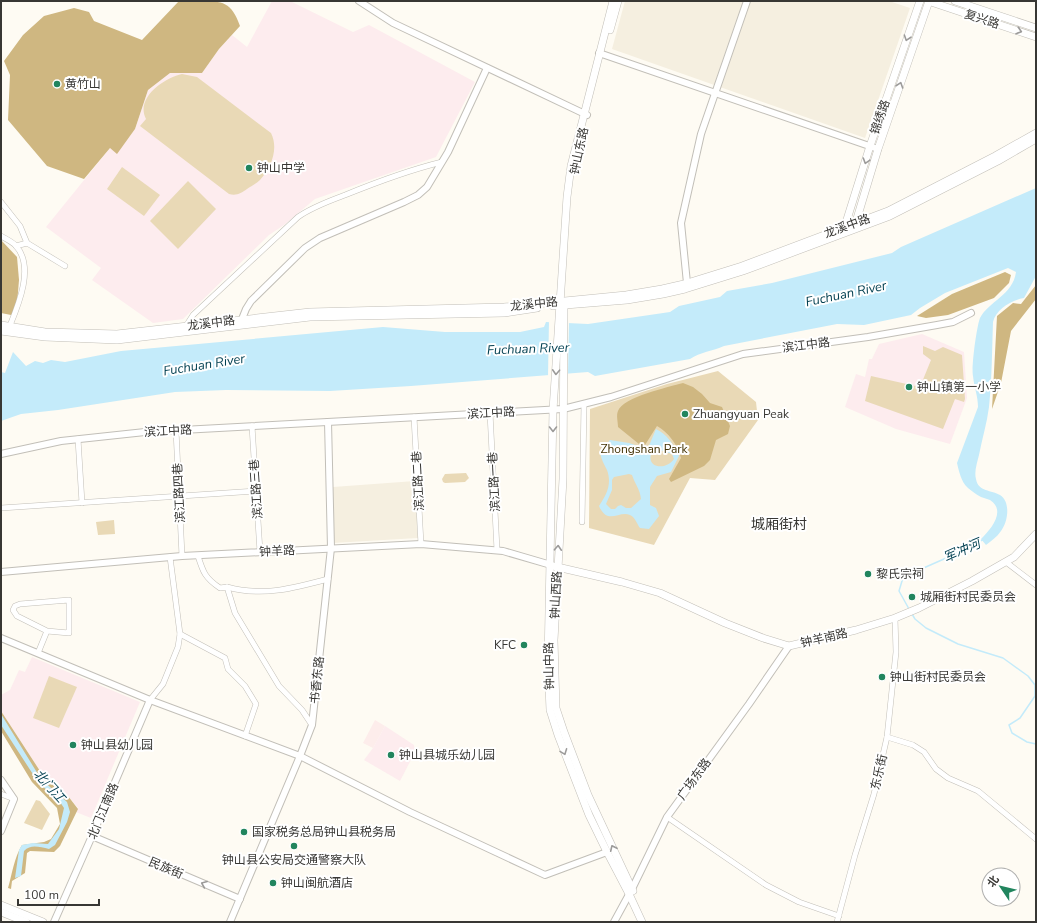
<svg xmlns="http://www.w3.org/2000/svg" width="1037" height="923" viewBox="0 0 1037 923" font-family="'Nunito Sans','Noto Sans SC',sans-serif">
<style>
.built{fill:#f5efe0}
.industrial{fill:#fdedeb}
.education{fill:#fdecee}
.green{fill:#e9d9b6}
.forest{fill:#cfb781}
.water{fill:#c4ebfa;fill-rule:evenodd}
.pier{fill:#fefbf3}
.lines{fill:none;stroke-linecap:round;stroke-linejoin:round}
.stream{stroke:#c4ebfa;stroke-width:1.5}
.minor-casing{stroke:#c2bfb8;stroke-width:6}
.tertiary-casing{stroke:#c2bfb8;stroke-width:8}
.secondary-casing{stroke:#c2bfb8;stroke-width:8}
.minor{stroke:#fff;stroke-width:5}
.tertiary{stroke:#fff;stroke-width:6}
.secondary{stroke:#fff;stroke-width:7}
.oneway{stroke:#9c9b9a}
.poi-dot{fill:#21855e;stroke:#fff;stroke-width:1.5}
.labels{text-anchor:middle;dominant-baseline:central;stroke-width:4;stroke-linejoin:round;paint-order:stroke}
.street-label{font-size:12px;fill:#383734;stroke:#fff}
.poi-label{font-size:12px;fill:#383734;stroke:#fff;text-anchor:start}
.park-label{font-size:12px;fill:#423103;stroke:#fff}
.water-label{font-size:13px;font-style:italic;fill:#003f50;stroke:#fff}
.quarter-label{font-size:14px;fill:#383734;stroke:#fff}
</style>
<rect width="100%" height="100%" fill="#fefbf3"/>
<g class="built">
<polygon points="625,1 889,1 910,8 865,138 612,49"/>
<polygon points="415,481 418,538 333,543 333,487"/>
</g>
<polygon class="industrial" points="375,720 385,726 373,748 363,743"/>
<g class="education">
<polygon points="272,1 290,1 353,32 369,25 475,82 436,157 315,199 284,225 269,235 183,319 153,323 92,280 101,268 46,227 110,148 117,153 135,129 148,90 170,73 202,73 219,49 232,35 247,47"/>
<polygon points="922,334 964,352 967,398 950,444 896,429 845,407 856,374 865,377 869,359 872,359 879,344"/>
<polygon points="32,657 140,702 91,818 76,812 78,808 68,796 52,783 40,771 1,711 1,695 10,690 19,670 25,672"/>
<polygon points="385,726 414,745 415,752 400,781 364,760 373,748"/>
</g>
<g class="green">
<path d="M182 74 197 77 271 133C279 149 271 168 260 180 256 184 251 186 247 189 241 193 237 196 229 194L140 126 146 119C135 98 164 78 182 74Z"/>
<polygon points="122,167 160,195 144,216 107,189"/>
<polygon points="188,181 216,209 178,249 150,221"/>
<polygon points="923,346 935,351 943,347 962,355 965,399 964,402 955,399 943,429 865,401 871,376 920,387 931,360 923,354"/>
<polygon points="718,371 756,402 758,420 715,480 690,478 654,545 589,528 590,409 667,384"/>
<polygon points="466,473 469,478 465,482 445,483 443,482 442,479 445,474"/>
<polygon points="114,520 115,534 98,535 96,522"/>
<polygon points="49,676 77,687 59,728 33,718"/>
<polygon points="36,800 40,801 50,814 42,830 24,823"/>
</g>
<g class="forest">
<path d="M179 1 191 2 195 1C221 1 231 0 240 26L219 49 202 73H170L148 90 135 129 117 154 110 148 84 179 47 166 8 120 10 75 4 61 23 35 44 16 74 8 89 12 94 21 142 40Z"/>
<polygon points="1,240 17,257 19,280 16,316 1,313"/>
<polygon points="1005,272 1011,275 1009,283 994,298 948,315 926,318 917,316 952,294"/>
<polygon points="1036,285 1036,299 1011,331 1001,383 992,409 997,316 1013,303 1021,304"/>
<path d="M683 383 693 387 702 394 710 403 722 407 730 426 728 434 716 440 710 460 704 466 671 482 669 479 681 458C677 444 669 433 657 426L645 445 639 444 618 427C618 422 616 415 618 411 623 397 669 387 683 383Z"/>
<path d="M1 711 40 771 52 783 68 796 78 809 60 846 54 852 30 851 27 853 25 873 12 881 11 889 8 888C12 874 14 858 22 845L44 842 51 839 60 824 57 808 32 782 1 731Z"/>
</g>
<g class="water">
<path d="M1036 188V276L1024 298C1012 300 996 309 993 322 992 350 992 379 989 407 987 423 982 439 979 455 977 463 974 472 976 479 978 492 992 490 1000 495 1011 502 1008 522 1001 531 997 537 991 541 986 545L981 539C990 530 1007 511 990 500 987 499 984 498 981 497 977 495 972 491 968 488 961 482 959 471 957 463L978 407C978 396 974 387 973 376 971 367 977 325 980 318 989 301 1013 295 1016 272L1008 268 945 293 920 308 911 315 864 325 837 324 724 346C713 351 700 352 690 359L595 376 588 372 411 386 330 391 226 390 175 392 58 410 21 414 1 421V372L5 373 13 352 26 366 35 361 43 363 51 360 65 362 121 351 383 327 445 332H520L544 327 546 322 588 324 670 312 679 306 720 297 727 291 772 283 892 253 901 247Z"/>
<path d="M656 429C667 434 674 445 679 456L671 472 657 476 650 487V505L656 508 659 516 649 529 640 528C637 524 635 517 630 515 619 510 608 526 599 506 607 494 612 484 607 470 604 464 601 459 600 452L610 440 629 443 641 447 648 448ZM657 449 672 454 674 459C665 472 643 467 653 450ZM629 474 632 475C635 484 640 489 641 499L631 508H626L621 505 618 506 615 509H611L606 504 612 490V480L614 477Z"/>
<path d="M1 714 41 779 67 802 70 812 67 822 55 845 49 849C39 847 31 844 24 851L21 876 15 878 19 850 22 845 33 843 48 844 59 829 64 808 60 802 38 782 1 725Z"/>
</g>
<polygon class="pier" points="549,320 569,321 568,375 548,377"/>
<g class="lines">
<g class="stream">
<polyline points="909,609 899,591 902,581 910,574 953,555 976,542 983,540"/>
<polyline points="912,614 915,619 926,628 958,644 1003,658 1028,676 1035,685 1035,696 1020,718 1009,725 1012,733 1027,742 1036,744"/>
</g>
<g class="minor-casing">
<g id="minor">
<polyline points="1,202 20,226 27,243"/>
<path d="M1 236C6 239 13 242 16 246 35 267 18 306 9 328"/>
<polyline points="16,246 27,243 65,266"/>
<path d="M186 326 193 315 298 217C312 207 329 201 345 195 377 182 409 170 442 162"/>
<polyline points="490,413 497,550"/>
<polyline points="414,417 421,544"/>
<polyline points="252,426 260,552"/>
<polyline points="176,430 182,556"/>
<polyline points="78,439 82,503"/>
<polyline points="1,508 256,491"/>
<polyline points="582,522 584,404"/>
<path d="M198 556C203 572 205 578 220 588L227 587 235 613 279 686 302 710 312 725"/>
<polyline points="1006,562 1036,585"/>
<path d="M227 587C262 597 295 588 328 579"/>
<polyline points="180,634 225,658 228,669 245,686 256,704 245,736"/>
<polyline points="38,653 47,631 17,616 13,610 15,606 20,604 69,600 69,633 47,631"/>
<polyline points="150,700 163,684 178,647 180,634 170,557"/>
<polyline points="887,737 913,745 924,752 936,769 948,778 978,791 1036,839"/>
<polyline points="1,794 14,799"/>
<polyline points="667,817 766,885 799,902 839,916"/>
<polyline points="837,922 855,855 874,794 887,737 896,652 895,618"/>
</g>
</g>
<g class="tertiary-casing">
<g id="tertiary">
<polyline points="359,1 393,23 587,115"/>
<polyline points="599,53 878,149"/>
<polyline points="685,287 687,283 681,223 701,134 747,1"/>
<polyline points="240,324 246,309 251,301 305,248 320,238 404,202 418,195 427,187 448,152 487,68"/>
<polyline points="1,454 61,441 145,432 563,409 611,397 743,354 868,337 937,325 953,322 971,313"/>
<polyline points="1,572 182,556 421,544 503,551 551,565"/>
<polyline points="1,638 150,700 300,756 410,812 545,875 607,852"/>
<polyline points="1,780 14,799 1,831"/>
<polyline points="92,836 240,899"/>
<polyline points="54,922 92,836 150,700"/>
<polyline points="230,922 300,756 312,725 331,548 328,422"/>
<polyline points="614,922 632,889 667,817 749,704 789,646"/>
</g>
</g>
<g class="secondary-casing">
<g id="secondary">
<polyline points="613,1 571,166 567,197 553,410 548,662 550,710 558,735 589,815 607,852 629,894 642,922"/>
<polyline points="928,1 1036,37"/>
<polyline points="955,1 1036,28"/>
<polyline points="610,30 618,1"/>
<polyline points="855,225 878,149 929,1"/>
<polyline points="844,229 870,146 920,1"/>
<polyline points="564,303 563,479 554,640 556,708 564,732 588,795 633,891"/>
<polyline points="553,306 627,300 663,294 685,289 743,271 890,216 998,161 1036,139"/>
<polyline points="1,325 45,332 117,334 310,312 504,307 626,295 662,289 684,284 742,266 888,211 995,156 1036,133"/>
<polyline points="1,331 45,337 117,340 310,317 504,313 537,308"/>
<polyline points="553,566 622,582 660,593 725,623 763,638 789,646 856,630 895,618 919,608 972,581 1014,557 1036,534"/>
<polyline points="1,905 43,922"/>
<polyline points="1,912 26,922"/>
</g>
</g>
<use href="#minor" class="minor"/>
<use href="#tertiary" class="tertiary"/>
<use href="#secondary" class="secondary"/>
</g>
<defs><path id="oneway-chevron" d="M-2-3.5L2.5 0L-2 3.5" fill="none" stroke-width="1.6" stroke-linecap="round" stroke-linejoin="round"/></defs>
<g class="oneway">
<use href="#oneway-chevron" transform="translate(1019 31) rotate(18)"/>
<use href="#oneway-chevron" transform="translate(907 38) rotate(109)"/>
<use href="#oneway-chevron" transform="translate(900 85) rotate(-71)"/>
<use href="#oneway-chevron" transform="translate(866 161) rotate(107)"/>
<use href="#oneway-chevron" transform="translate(556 372) rotate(93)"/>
<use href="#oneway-chevron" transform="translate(553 429) rotate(90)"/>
<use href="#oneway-chevron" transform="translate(558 548) rotate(-87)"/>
<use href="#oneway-chevron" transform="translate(564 752) rotate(69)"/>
<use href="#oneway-chevron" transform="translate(613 848) rotate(-115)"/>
<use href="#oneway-chevron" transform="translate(204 884) rotate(-157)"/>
</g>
<g class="poi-dot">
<circle cx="57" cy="84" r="4"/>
<circle cx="249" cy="168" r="4"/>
<circle cx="909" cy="387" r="4"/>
<circle cx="685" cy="414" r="4"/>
<circle cx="868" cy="574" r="4"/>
<circle cx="912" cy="597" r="4"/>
<circle cx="524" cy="645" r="4"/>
<circle cx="882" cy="677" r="4"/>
<circle cx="73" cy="745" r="4"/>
<circle cx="391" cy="755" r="4"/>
<circle cx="244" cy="832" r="4"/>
<circle cx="294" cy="846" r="4"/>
<circle cx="273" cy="883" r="4"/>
</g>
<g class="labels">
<g class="street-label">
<text transform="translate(982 19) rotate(18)">复兴路</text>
<text transform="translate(880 117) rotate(-71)">锦绣路</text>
<text transform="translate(579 151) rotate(-78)">钟山东路</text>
<text transform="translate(847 226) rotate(-20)">龙溪中路</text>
<text transform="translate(534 304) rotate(-6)">龙溪中路</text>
<text transform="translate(211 323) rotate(-7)">龙溪中路</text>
<text transform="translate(806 345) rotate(-7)">滨江中路</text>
<text transform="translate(491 413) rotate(-3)">滨江中路</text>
<text transform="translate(168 431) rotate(-3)">滨江中路</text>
<text transform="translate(418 481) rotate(-93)">滨江路二巷</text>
<text transform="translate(494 482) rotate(-93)">滨江路一巷</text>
<text transform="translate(256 489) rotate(-94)">滨江路三巷</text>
<text transform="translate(179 493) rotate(-93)">滨江路四巷</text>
<text transform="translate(277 551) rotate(-3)">钟羊路</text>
<text transform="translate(556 595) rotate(-87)">钟山西路</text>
<text transform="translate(824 638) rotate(-13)">钟羊南路</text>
<text transform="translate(549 666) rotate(-91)">钟山中路</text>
<text transform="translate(317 680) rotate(-84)">书香东路</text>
<text transform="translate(879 772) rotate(-77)">东乐街</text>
<text transform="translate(694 779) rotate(-54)">广场东路</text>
<text transform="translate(103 811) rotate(-67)">北门江南路</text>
<text transform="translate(166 868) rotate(23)">民族街</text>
</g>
<g class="poi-label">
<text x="65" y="84">黄竹山</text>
<text x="257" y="168">钟山中学</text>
<text x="917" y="387">钟山镇第一小学</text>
<text x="693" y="414">Zhuangyuan Peak</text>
<text x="876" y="574">黎氏宗祠</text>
<text x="920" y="597">城厢街村民委员会</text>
<text x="516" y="645" text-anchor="end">KFC</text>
<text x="890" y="677">钟山街村民委员会</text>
<text x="81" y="745">钟山县幼儿园</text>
<text x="399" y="755">钟山县城乐幼儿园</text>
<text x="252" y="832">国家税务总局钟山县税务局</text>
<text x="294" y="860" text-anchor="middle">钟山县公安局交通警察大队</text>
<text x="281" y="883">钟山闽航酒店</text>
</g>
<g class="park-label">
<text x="644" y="449">Zhongshan Park</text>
</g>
<g class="water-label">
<text transform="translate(846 294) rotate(-12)">Fuchuan River</text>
<text transform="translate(528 349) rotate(-2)">Fuchuan River</text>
<text transform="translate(204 365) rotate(-9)">Fuchuan River</text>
<text transform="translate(962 551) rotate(-24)">军冲河</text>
<text transform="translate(49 786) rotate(48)">北门江</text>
</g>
<g class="quarter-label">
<text x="779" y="524">城厢街村</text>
</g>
</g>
<rect width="1037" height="923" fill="none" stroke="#383734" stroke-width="4"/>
<g transform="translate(1001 887) rotate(305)"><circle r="19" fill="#ffffff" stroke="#afafae"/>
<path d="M0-3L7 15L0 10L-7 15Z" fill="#21855e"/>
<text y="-6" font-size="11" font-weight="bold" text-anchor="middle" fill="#383734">北</text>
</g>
<path d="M18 899v6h81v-6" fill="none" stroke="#383734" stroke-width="2"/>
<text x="24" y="899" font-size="12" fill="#383734" stroke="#ffffff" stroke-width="3" paint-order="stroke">100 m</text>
</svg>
